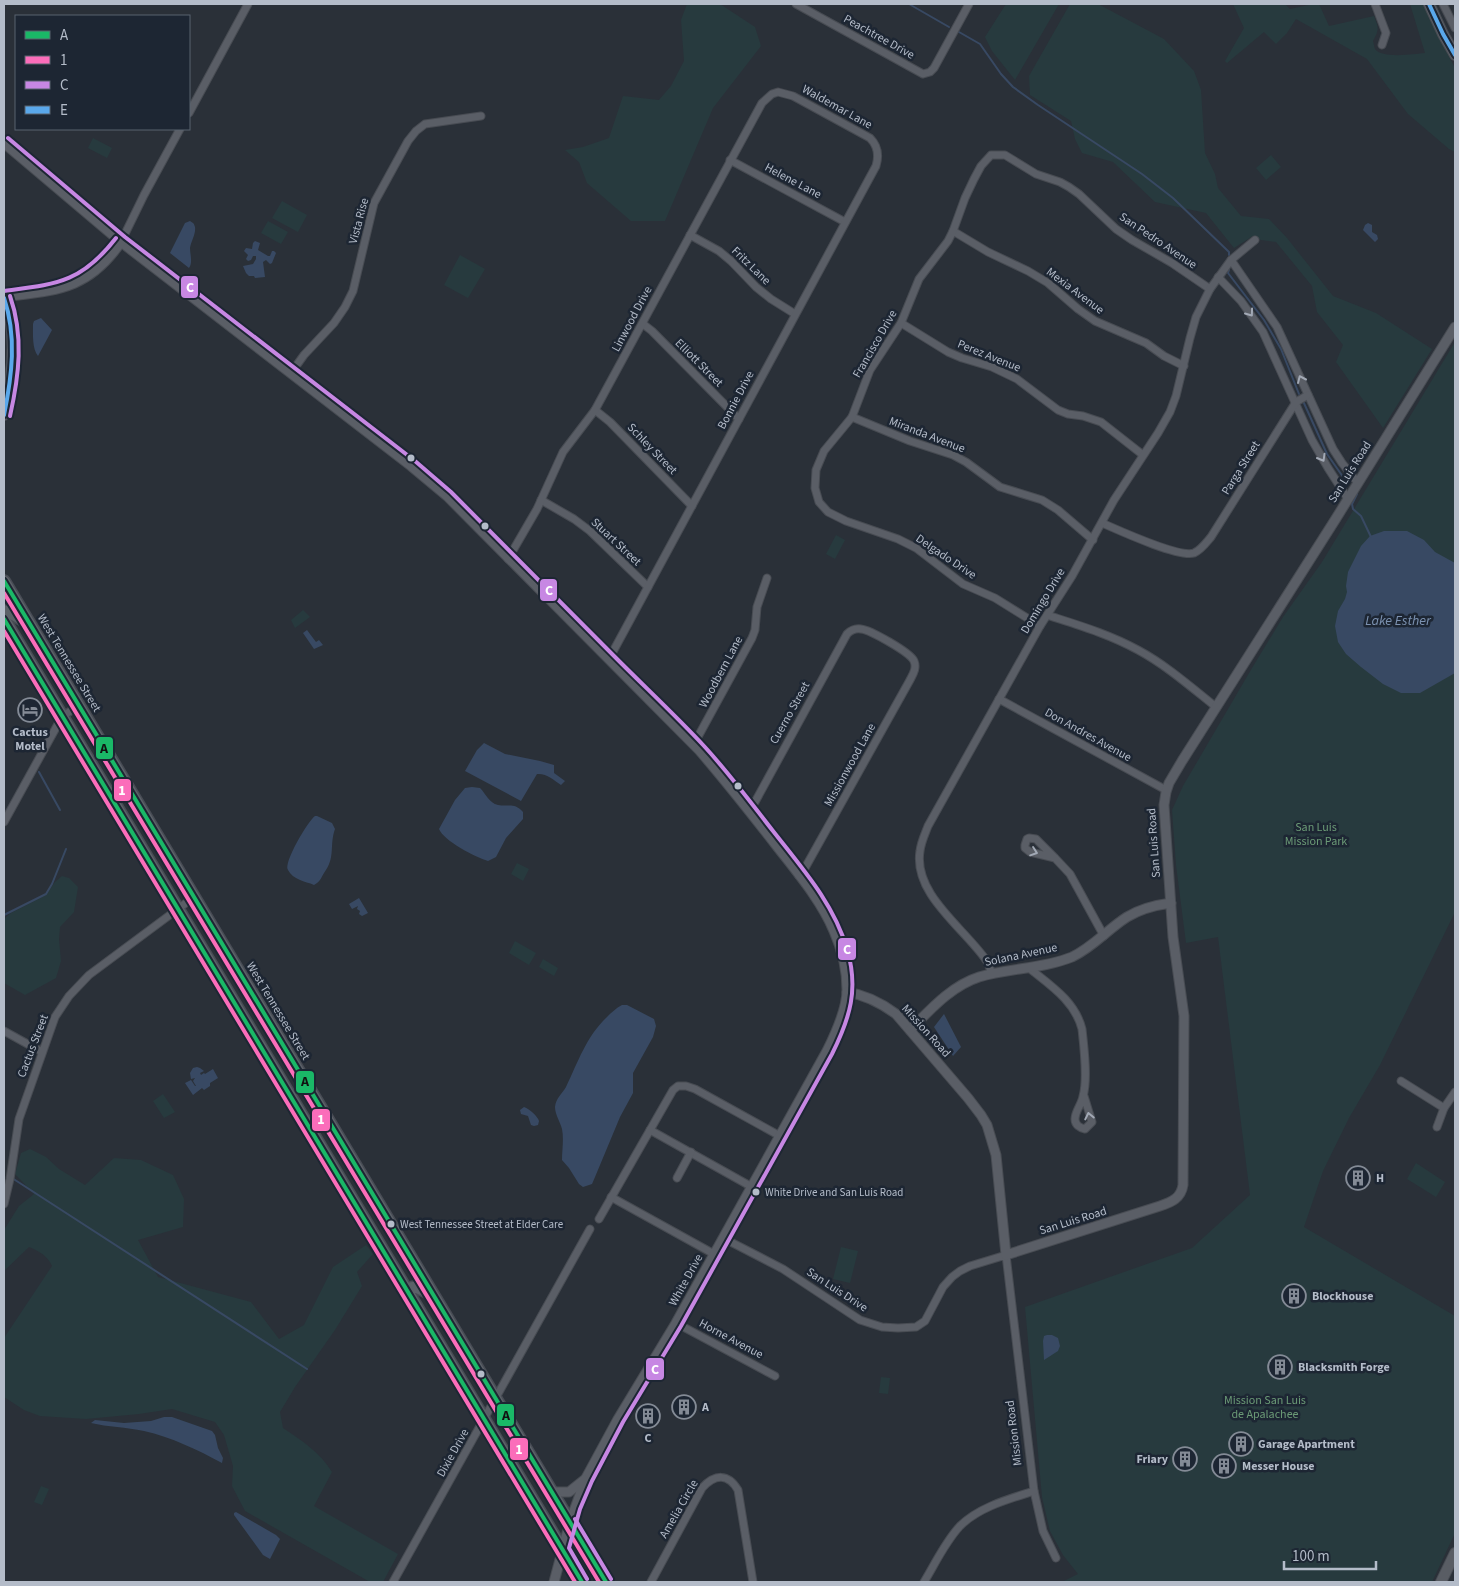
<svg xmlns="http://www.w3.org/2000/svg" width="1459" height="1586" font-family="'Source Sans 3',sans-serif">
  <rect width="100%" height="100%" fill="#2a3038"/>
  <!-- green -->
  <g fill="#273a3e">
    <polygon points="687,4 720,4 755,27 761,46 713,108 665,221 631,221 587,183 579,162 565,150 583,147 609,138 623,96 659,100 671,86 684,61 681,20"/>
    <polygon points="1006,4 1059,4 1015,80 992,51 985,37"/>
    <polygon points="1070,4 1098,4 1164,39 1194,71 1201,90 1205,153 1215,174 1218,188 1241,216 1269,219 1287,238 1333,296 1376,313 1432,349 1383,428 1336,362 1343,345 1317,312 1312,286 1276,242 1261,240 1253,236 1234,248 1206,213 1155,202 1113,162 1082,153 1075,139 1071,121 1030,95 1029,76"/>
    <path d="M1233,4h52l5,5 23,-5h6l10,22 45,-10c5,12 5,14 -1,25 1,3 1,6 2,8 7,10 39,5 50,4l-15,-49h14l13,29 18,35v84l-6,-3 -41,-35 -41,-55 -71,-40 -9,14 -11,11 -12,-12 -37,31 -2,-2 19,-33z"/>
    <polygon points="93,138 112,148 107,158 88,148"/>
    <polygon points="1271,155 1281,167 1266,180 1256,168"/>
    <polygon points="282,201 307,215 298,232 272,218"/>
    <polygon points="268,221 288,232 281,244 261,233"/>
    <polygon points="460,255 485,269 468,298 444,285"/>
    <polygon points="1455,342 1455,912 1380,1065 1349,1118 1323,1171 1304,1227 1455,1316 1455,1533 1432,1582 1062,1582 1078,1574 1063,1555 1050,1531 1042,1497 1025,1307 1192,1248 1250,1195 1218,937 1186,943 1176,865 1172,810 1183,786 1252,668 1283,617 1322,562"/>
    <polygon points="836,535 845,540 835,559 826,554"/>
    <polygon points="303,610 310,617 295,628 291,620"/>
    <polygon points="517,863 529,869 523,881 511,874"/>
    <polygon points="62,876 69,878 78,887 74,912 60,927 59,939 61,961 56,978 25,995 4,983 4,919 11,913 46,895 55,882"/>
    <polygon points="515,941 536,953 529,965 509,953"/>
    <polygon points="543,959 558,968 554,976 539,967"/>
    <polygon points="163,1094 175,1112 164,1118 153,1101"/>
    <path d="M30,1149l16,8 13,12 26,16 29,-27 27,2 32,15 11,24 -1,28 -45,13 20,37 93,25 28,37 25,-14 29,-58 33,-22 7,9 -16,18 5,14 -27,44 -40,57 -15,25 3,16c19,13 37,24 49,44l-18,34 84,48 -15,28h-13l-125,-71 -13,-25 1,-20 -9,-31 -9,-13 -43,-13 -33,5 -53,5 -46,-3 -16,-6 -20,-13v-59l48,-72c-4,-10 -13,-15 -23,-19l-25,24v-41l15,-24 15,-12 -19,-20 6,-21z"/>
    <polygon points="1416,1163 1445,1182 1436,1197 1407,1179"/>
    <polygon points="841,1247 858,1251 850,1283 833,1279"/>
    <polygon points="881,1377 890,1378 888,1394 879,1393"/>
    <polygon points="41,1486 49,1489 42,1505 34,1502"/>
  </g>
  <!-- water -->
  <g fill="#384963">
    <path d="M190,221c3,2 4,2 5,6 1,7 -4,14 -5,21 0,7 3,14 -1,20l-19,-15 15,-30z"/>
    <polygon points="1368,223 1372,225 1372,232 1377,235 1378,239 1375,242 1363,230 1365,225"/>
    <polygon points="255,241 260,243 258,250 268,256 270,256 272,251 274,251 276,253 272,263 270,264 266,260 263,262 265,277 255,278 254,276 249,276 246,273 243,266 253,264 256,259 256,256 253,256 251,260 248,261 246,259 248,255 244,251 246,248 252,249 253,243"/>
    <path d="M41,318l11,12 -14,26c-6,-7 -5,-22 -5,-32l1,-3z"/>
    <polygon points="1384,531 1407,531 1424,540 1435,552 1455,563 1455,673 1420,693 1401,693 1383,684 1361,667 1346,654 1338,642 1335,626 1338,611 1345,599 1347,592 1346,586 1348,572 1361,546 1370,536"/>
    <polygon points="307,630 316,642 319,640 323,645 314,649 303,633"/>
    <path d="M484,743l21,11 35,7 14,4v8l11,8 -4,4c-7,-5 -15,-12 -24,-11l-16,27 -56,-30 12,-21z"/>
    <path d="M472,787l8,1c6,6 9,15 18,17 11,2 16,-3 25,7v7l-17,19 -10,19 -8,4c-13,-4 -44,-20 -49,-32l16,-29 10,-12z"/>
    <path d="M315,816h2l15,7 3,6c-6,17 1,28 -11,44 -3,5 -4,9 -10,12 -9,-4 -21,-5 -26,-15 -5,-7 20,-49 27,-54z"/>
    <polygon points="359,898 368,913 362,916 359,914 360,911 357,909 358,906 352,909 349,904"/>
    <path d="M622,1005h5l27,14 2,7 -3,11 -20,36v20l-13,24 -25,60 -3,7 -9,3 -4,-3 -10,-16 -7,-8c0,-10 2,-21 0,-31 -2,-7 -7,-15 -7,-22 1,-9 7,-13 11,-20 12,-25 20,-50 41,-70 4,-4 9,-9 15,-12z"/>
    <polygon points="944,1014 961,1047 953,1056 934,1027"/>
    <polygon points="197,1067 200,1068 204,1071 200,1073 201,1075 204,1073 205,1074 213,1069 218,1078 210,1083 210,1086 204,1090 202,1088 193,1095 185,1083 191,1080 195,1086 196,1086 193,1081 195,1078 191,1079 190,1073 193,1068"/>
    <path d="M524,1107c6,2 14,10 15,14l-1,4 -4,1 -3,-1 -3,-9 -7,-2 -1,-4z"/>
    <polygon points="1047,1335 1052,1335 1058,1338 1060,1346 1058,1351 1044,1360 1043,1341 1044,1336"/>
    <path d="M164,1417h8l40,14 3,4 3,13 5,10 -1,5c-24,-13 -51,-26 -78,-32 -18,-4 -36,-4 -53,-8l4,-3 29,3 27,-2z"/>
    <polygon points="236,1512 276,1535 280,1539 270,1559 263,1555 234,1515 234,1513"/>
  </g>
  <g fill="none" stroke-linecap="round" stroke-linejoin="round">
    <!-- stream -->
    <g stroke="#384963" stroke-width="2">
      <polyline points="909,4 949,27"/>
      <polyline points="959,32 980,44 1001,74 1013,87 1038,105 1142,174 1173,198 1229,252 1229,255"/>
      <polyline points="1229,270 1228,273 1264,320 1281,349 1299,394"/>
      <polyline points="1303,401 1327,454 1348,484"/>
      <polyline points="1357,494 1352,504 1353,509 1361,516 1371,537"/>
      <polyline points="39,772 60,810"/>
      <polyline points="4,915 46,894 52,884 66,849"/>
      <polyline points="12,1178 307,1369"/>
    </g>
    <!-- minor casing -->
    <g stroke="#484c53" stroke-width="9">
      <g id="minor">
        <polyline points="796,4 923,74 930,72 934,68 969,4"/>
        <polyline points="1375,4 1386,33 1382,45"/>
        <polyline points="1443,4 1455,28"/>
        <polyline points="189,113 248,4"/>
        <polyline points="730,160 845,222"/>
        <polyline points="953,231 988,252 1028,271 1048,283 1078,309 1095,321 1146,343 1164,356 1184,366"/>
        <polyline points="690,235 719,251 731,261 756,287 771,299 795,314"/>
        <polyline points="121,242 144,195 180,129"/>
        <polyline points="1231,260 1277,327 1333,449 1342,463 1358,483"/>
        <polyline points="1218,277 1241,301 1263,332 1312,440 1328,468 1348,499"/>
        <polyline points="901,323 948,352 962,358 992,367 1017,379 1058,410 1068,414 1083,416 1101,422 1143,455"/>
        <polyline points="643,324 652,331 739,419"/>
        <polyline points="291,373 304,355 334,323 345,307 353,291 374,203 408,141 416,131 425,124 481,116"/>
        <polyline points="595,410 610,422 692,506"/>
        <polyline points="852,417 910,441 953,455 966,462 1000,487 1042,500 1058,510 1093,540"/>
        <polyline points="541,500 574,519 590,531 648,587"/>
        <path d="M1102,523c16,7 77,35 92,30 7,-3 12,-10 17,-16l85,-135 12,-7"/>
        <path d="M508,559l29,-50 26,-57 32,-42 167,-307 10,-9 6,-2 15,4 77,42c8,8 9,18 6,28l-267,493"/>
        <path d="M1047,615c31,10 62,19 91,35 28,15 53,37 78,57"/>
        <polyline points="1040,626 995,598 963,584 916,548 898,539 846,521 828,512 819,502 815,488 816,470 824,451 852,417 870,370 901,323 919,279 948,241 953,231 965,198 974,179 981,166 991,155 1005,155 1036,174 1060,182 1069,187 1079,194 1116,229 1132,240 1172,263 1210,289"/>
        <polyline points="999,699 1166,790"/>
        <polyline points="694,744 752,638 755,630 757,607 767,578"/>
        <path d="M748,809l7,-7 92,-168c4,-4 8,-6 14,-5 9,1 49,23 53,32 3,7 -1,13 -4,19l-105,188 -6,8"/>
        <polyline points="4,822 58,724 62,717 79,705"/>
        <polyline points="1055,858 1030,852 1025,848 1025,845 1027,839 1029,838 1036,839 1055,858 1070,874 1104,936"/>
        <path d="M1029,968c21,17 46,33 53,61 2,18 6,51 1,67 -1,8 -8,15 -8,23 0,6 5,9 10,10l7,-7 -8,-26"/>
        <path d="M992,974c-2,-5 -3,-10 -6,-14 -22,-32 -73,-66 -66,-109 1,-9 5,-17 8,-25l112,-200 32,-50 42,-76 44,-67 12,-21 6,-16 14,-58 6,-21 14,-28 21,-29 24,-20"/>
        <polyline points="4,1031 42,1052"/>
        <polyline points="1401,1081 1444,1108"/>
        <polyline points="1437,1127 1444,1108 1455,1092"/>
        <polyline points="650,1130 752,1187"/>
        <polyline points="677,1178 691,1152"/>
        <polyline points="611,1197 714,1254"/>
        <polyline points="4,1204 10,1179 19,1119 55,1017 69,996 89,975 194,897"/>
        <polyline points="599,1219 673,1090 678,1086 686,1086 695,1089 780,1136"/>
        <polyline points="723,1238 783,1269 860,1320 882,1327 898,1328 916,1327 925,1321 943,1287 952,1277 960,1271 970,1266 1006,1255 1034,1491 1043,1531 1056,1558"/>
        <polyline points="676,1323 775,1376"/>
        <polyline points="393,1582 590,1229"/>
        <path d="M651,1582l51,-94c13,-14 26,-15 36,2l15,92"/>
        <path d="M924,1582c11,-18 21,-40 36,-56 19,-19 49,-27 74,-35"/>
      </g>
    </g>
    <!-- tertiary casing -->
    <g stroke="#484c53" stroke-width="11">
      <g id="tertiary">
        <path d="M4,143l117,99 290,224 36,30 252,254c27,31 52,63 77,95 21,27 45,55 58,86 8,18 13,39 13,59 0,19 -12,45 -20,61l-151,272 -58,96 -32,59 -16,44 -16,60"/>
        <path d="M4,297c53,-7 84,-7 117,-55"/>
        <path d="M847,992c19,3 33,10 49,22l72,84 13,17 6,10 9,30 10,100 154,-49c12,-4 21,-8 23,-21l1,-169 -11,-79 -9,-132 2,-13 3,-9 13,-22 153,-241 120,-193"/>
        <path d="M910,1030c20,-20 41,-44 69,-53 30,-9 63,-8 93,-20 21,-10 36,-28 55,-40 13,-8 29,-12 44,-14"/>
        <polyline points="551,1492 569,1492 584,1480"/>
      </g>
    </g>
    <!-- secondary casing -->
    <g stroke="#484c53" stroke-width="12">
      <g id="secondary">
        <polyline points="1429,4 1443,34 1455,55"/>
        <path d="M4,298c2,6 5,13 6,19 6,32 1,67 -6,98"/>
        <polyline points="1441,1582 1455,1553"/>
      </g>
    </g>
    <!-- primary casing -->
    <g stroke="#484c55" stroke-width="14">
      <g id="primary">
        <polyline points="4,581 606,1582"/>
        <polyline points="4,611 9,612 26,622"/>
        <polyline points="4,619 582,1582"/>
        <polyline points="405,1289 416,1287 433,1295"/>
      </g>
    </g>
    <!-- minor -->
    <use href="#minor" stroke="#5a5e66" stroke-width="7"/>
    <!-- tertiary -->
    <use href="#tertiary" stroke="#5a5e66" stroke-width="9"/>
    <!-- secondary -->
    <use href="#secondary" stroke="#595d64" stroke-width="10"/>
    <!-- primary -->
    <use href="#primary" stroke="#5c6168" stroke-width="11"/>
    <!-- bus-1 casing -->
    <g stroke="#1d2633" stroke-width="8">
      <g id="bus-1">
        <polyline points="4,581 606,1582"/>
        <polyline points="4,619 582,1582"/>
      </g>
    </g>
    <!-- bus-2 casing -->
    <g stroke="#1d2633" stroke-width="8">
      <g id="bus-2">
        <polyline points="4,593 599,1582"/>
        <polyline points="4,631 575,1582"/>
      </g>
    </g>
    <!-- bus-3 casing -->
    <g stroke="#1d2633" stroke-width="8">
      <g id="bus-3">
        <path d="M8,138l117,99 290,224 36,31c56,56 112,112 168,169 28,28 58,56 85,85 25,27 47,57 69,85 29,37 61,73 74,118 12,40 3,69 -15,105l-151,272 -58,96 -31,59 -12,28 -11,39 18,31"/>
        <path d="M4,291c53,-7 77,-8 112,-53"/>
        <path d="M10,296c14,40 9,80 0,120"/>
        <polyline points="575,1519 611,1579"/>
      </g>
    </g>
    <!-- bus-4 casing -->
    <g stroke="#1d2633" stroke-width="8">
      <g id="bus-4">
        <polyline points="1429,4 1443,34 1455,55"/>
        <path d="M4,298c13,38 8,78 0,117"/>
      </g>
    </g>
    <!-- bus-1 -->
    <use href="#bus-1" stroke="#1ab867" stroke-width="4"/>
    <!-- bus-2 -->
    <use href="#bus-2" stroke="#fb6dba" stroke-width="4"/>
    <!-- bus-3 -->
    <use href="#bus-3" stroke="#c787e3" stroke-width="4"/>
    <!-- bus-4 -->
    <use href="#bus-4" stroke="#5aa8eb" stroke-width="4"/>
  </g>
  <!-- one-way arrows -->
  <defs><path id="oneway-chevron" d="M-2-3.5L2.5 0L-2 3.5" fill="none" stroke-width="1.6" stroke-linecap="round" stroke-linejoin="round" transform="scale(1.25)"/></defs>
  <g stroke="#a2a9b5">
    <use href="#oneway-chevron" transform="translate(1250 313) rotate(54)"/>
    <use href="#oneway-chevron" transform="translate(1301 379) rotate(-114)"/>
    <use href="#oneway-chevron" transform="translate(1322 458) rotate(60)"/>
    <use href="#oneway-chevron" transform="translate(1034 852) rotate(19)"/>
    <use href="#oneway-chevron" transform="translate(1089 1116) rotate(-102)"/>
  </g>
  <!-- icons -->
  <defs>
    <g id="hotel-ring" transform="scale(1.25)"><circle r="9.5" fill="#1d2633" stroke="#848b96" stroke-width="1.5"/><path d="M-6-4.5h1.5V1H6V5H4.5V3h-9V5H-6ZM-4 0a1.8 1.8 0 1 1 3.6 0ZM.5 0V-2.5h3Q6-2.5 6 0Z" fill="#848b96"/></g>
    <g id="building-ring" transform="scale(1.25)"><circle r="9.5" fill="#1d2633" stroke="#848b96" stroke-width="1.5"/><path d="M-4-6H4V6H1V3H-1V6H-4ZM-2.5-4.3h1.7v1.8h-1.7ZM.8-4.3h1.7v1.8H.8ZM-2.5-1h1.7V.8h-1.7ZM.8-1h1.7V.8H.8Z" fill="#848b96"/></g>
  </defs>
  <g fill-rule="evenodd">
    <use href="#hotel-ring" x="30" y="710"/>
    <use href="#building-ring" x="1358" y="1178"/>
    <use href="#building-ring" x="1294" y="1296"/>
    <use href="#building-ring" x="1280" y="1367"/>
    <use href="#building-ring" x="684" y="1407"/>
    <use href="#building-ring" x="648" y="1416"/>
    <use href="#building-ring" x="1241" y="1444"/>
    <use href="#building-ring" x="1185" y="1459"/>
    <use href="#building-ring" x="1224" y="1466"/>
  </g>
  <!-- markers -->
  <g fill="#b4bcc9" stroke="#1d2633" stroke-width="2">
    <circle cx="411" cy="458" r="4.5"/>
    <circle cx="485" cy="526" r="4.5"/>
    <circle cx="738" cy="786" r="4.5"/>
    <circle cx="756" cy="1192" r="4.5"/>
    <circle cx="391" cy="1224" r="4.5"/>
    <circle cx="481" cy="1374" r="4.5"/>
  </g>
  <g text-anchor="middle" dominant-baseline="central" stroke-width="5" stroke-linejoin="round" paint-order="stroke">
    <!-- bus labels -->
    <g font-size="11" fill="#b4bcc9" stroke="#1d2633" text-anchor="start">
      <text x="765" y="1192">White Drive and San Luis Road</text>
      <text x="400" y="1224">West Tennessee Street at Elder Care</text>
    </g>
    <!-- street labels -->
    <g font-size="12" fill="#b4bcc9" stroke="#1d2633">
      <text transform="translate(879 37) rotate(29)">Peachtree Drive</text>
      <text transform="translate(837 107) rotate(29)">Waldemar Lane</text>
      <text transform="translate(793 181) rotate(28)">Helene Lane</text>
      <text transform="translate(359 221) rotate(-75)">Vista Rise</text>
      <text transform="translate(1158 241) rotate(34)">San Pedro Avenue</text>
      <text transform="translate(751 266) rotate(44)">Fritz Lane</text>
      <text transform="translate(1075 291) rotate(37)">Mexia Avenue</text>
      <text transform="translate(632 319) rotate(-62)">Linwood Drive</text>
      <text transform="translate(875 344) rotate(-60)">Francisco Drive</text>
      <text transform="translate(989 356) rotate(22)">Perez Avenue</text>
      <text transform="translate(699 363) rotate(45)">Elliott Street</text>
      <text transform="translate(736 400) rotate(-62)">Bonnie Drive</text>
      <text transform="translate(927 435) rotate(21)">Miranda Avenue</text>
      <text transform="translate(652 449) rotate(46)">Schley Street</text>
      <text transform="translate(1241 468) rotate(-58)">Parga Street</text>
      <text transform="translate(1350 472) rotate(-58)">San Luis Road</text>
      <text transform="translate(616 542) rotate(43)">Stuart Street</text>
      <text transform="translate(946 557) rotate(34)">Delgado Drive</text>
      <text transform="translate(1043 601) rotate(-59)">Domingo Drive</text>
      <text transform="translate(69 663) rotate(59)">West Tennessee Street</text>
      <text transform="translate(721 672) rotate(-62)">Woodbern Lane</text>
      <text transform="translate(790 713) rotate(-61)">Cuerno Street</text>
      <text transform="translate(1088 735) rotate(29)">Don Andres Avenue</text>
      <text transform="translate(850 765) rotate(-61)">Missionwood Lane</text>
      <text transform="translate(1154 843) rotate(-94)">San Luis Road</text>
      <text transform="translate(1021 955) rotate(-12)">Solana Avenue</text>
      <text transform="translate(278 1011) rotate(59)">West Tennessee Street</text>
      <text transform="translate(926 1031) rotate(48)">Mission Road</text>
      <text transform="translate(33 1046) rotate(-69)">Cactus Street</text>
      <text transform="translate(1073 1221) rotate(-17)">San Luis Road</text>
      <text transform="translate(686 1280) rotate(-61)">White Drive</text>
      <text transform="translate(837 1290) rotate(33)">San Luis Drive</text>
      <text transform="translate(731 1339) rotate(28)">Horne Avenue</text>
      <text transform="translate(1014 1433) rotate(-97)">Mission Road</text>
      <text transform="translate(453 1453) rotate(-61)">Dixie Drive</text>
      <text transform="translate(679 1509) rotate(-60)">Amelia Circle</text>
    </g>
    <!-- poi labels -->
    <g font-size="12" font-weight="bold" fill="#b4bcc9" stroke="#1d2633" text-anchor="start">
      <text x="30" y="732" text-anchor="middle">Cactus<tspan x="30" dy="14">Motel</tspan></text>
      <text x="1376" y="1178">H</text>
      <text x="1312" y="1296">Blockhouse</text>
      <text x="1298" y="1367">Blacksmith Forge</text>
      <text x="702" y="1407">A</text>
      <text x="648" y="1438" text-anchor="middle">C</text>
      <text x="1258" y="1444">Garage Apartment</text>
      <text x="1168" y="1459" text-anchor="end">Friary</text>
      <text x="1242" y="1466">Messer House</text>
    </g>
    <!-- park labels -->
    <g font-size="12" fill="#6b9a76" stroke="#1d2633">
      <text x="1316" y="827">San Luis<tspan x="1316" dy="14">Mission Park</tspan></text>
      <text x="1265" y="1400">Mission San Luis<tspan x="1265" dy="14">de Apalachee</tspan></text>
    </g>
    <!-- water labels -->
    <g font-size="14" font-style="italic" fill="#7c92b1" stroke="#1d2633">
      <text x="1398" y="621">Lake Esther</text>
    </g>
  </g>
  <g stroke="#1d2633" stroke-width="2">
    <rect x="180" y="275" width="19" height="24" rx="5" fill="#c787e3"/>
    <rect x="539" y="578" width="19" height="24" rx="5" fill="#c787e3"/>
    <rect x="95" y="736" width="19" height="24" rx="5" fill="#1ab867"/>
    <rect x="113" y="778" width="19" height="24" rx="5" fill="#fb6dba"/>
    <rect x="837" y="937" width="20" height="24" rx="5" fill="#c787e3"/>
    <rect x="295" y="1070" width="20" height="24" rx="5" fill="#1ab867"/>
    <rect x="311" y="1108" width="20" height="24" rx="5" fill="#fb6dba"/>
    <rect x="645" y="1357" width="20" height="24" rx="5" fill="#c787e3"/>
    <rect x="496" y="1403" width="19" height="24" rx="5" fill="#1ab867"/>
    <rect x="509" y="1437" width="20" height="24" rx="5" fill="#fb6dba"/>
  </g>
  <g font-size="14" text-anchor="middle" font-weight="bold" fill="#fff">
    <text x="190" y="292">C</text>
    <text x="549" y="595">C</text>
    <text x="122" y="795">1</text>
    <text x="847" y="954">C</text>
    <text x="321" y="1124">1</text>
    <text x="655" y="1374">C</text>
    <text x="519" y="1454">1</text>
  </g>
  <g font-size="14" text-anchor="middle" font-weight="bold" fill="#111">
    <text x="104" y="753">A</text>
    <text x="305" y="1086">A</text>
    <text x="506" y="1420">A</text>
  </g>
  <!-- border -->
  <rect width="1459" height="1586" fill="none" stroke="#b4bcc9" stroke-width="10"/>
  <!-- legend -->
  <rect x="15" y="15" width="175" height="115" fill="#1d2633" stroke="#59626f"/>
  <rect x="25" y="31" width="25" height="8" fill="#1ab867" stroke="#59626f"/>
  <text x="60" y="40" font-size="15" fill="#b4bcc9">A</text>
  <rect x="25" y="56" width="25" height="8" fill="#fb6dba" stroke="#59626f"/>
  <text x="60" y="65" font-size="15" fill="#b4bcc9">1</text>
  <rect x="25" y="81" width="25" height="8" fill="#c787e3" stroke="#59626f"/>
  <text x="60" y="90" font-size="15" fill="#b4bcc9">C</text>
  <rect x="25" y="106" width="25" height="8" fill="#5aa8eb" stroke="#59626f"/>
  <text x="60" y="115" font-size="15" fill="#b4bcc9">E</text>
  <!-- scale -->
  <path d="M1284 1561v8h92v-8" fill="none" stroke="#b4bcc9" stroke-width="2.5"/>
  <text x="1292" y="1561" font-size="15" fill="#b4bcc9" stroke="#1d2633" stroke-width="4" paint-order="stroke">100 m</text>
</svg>
